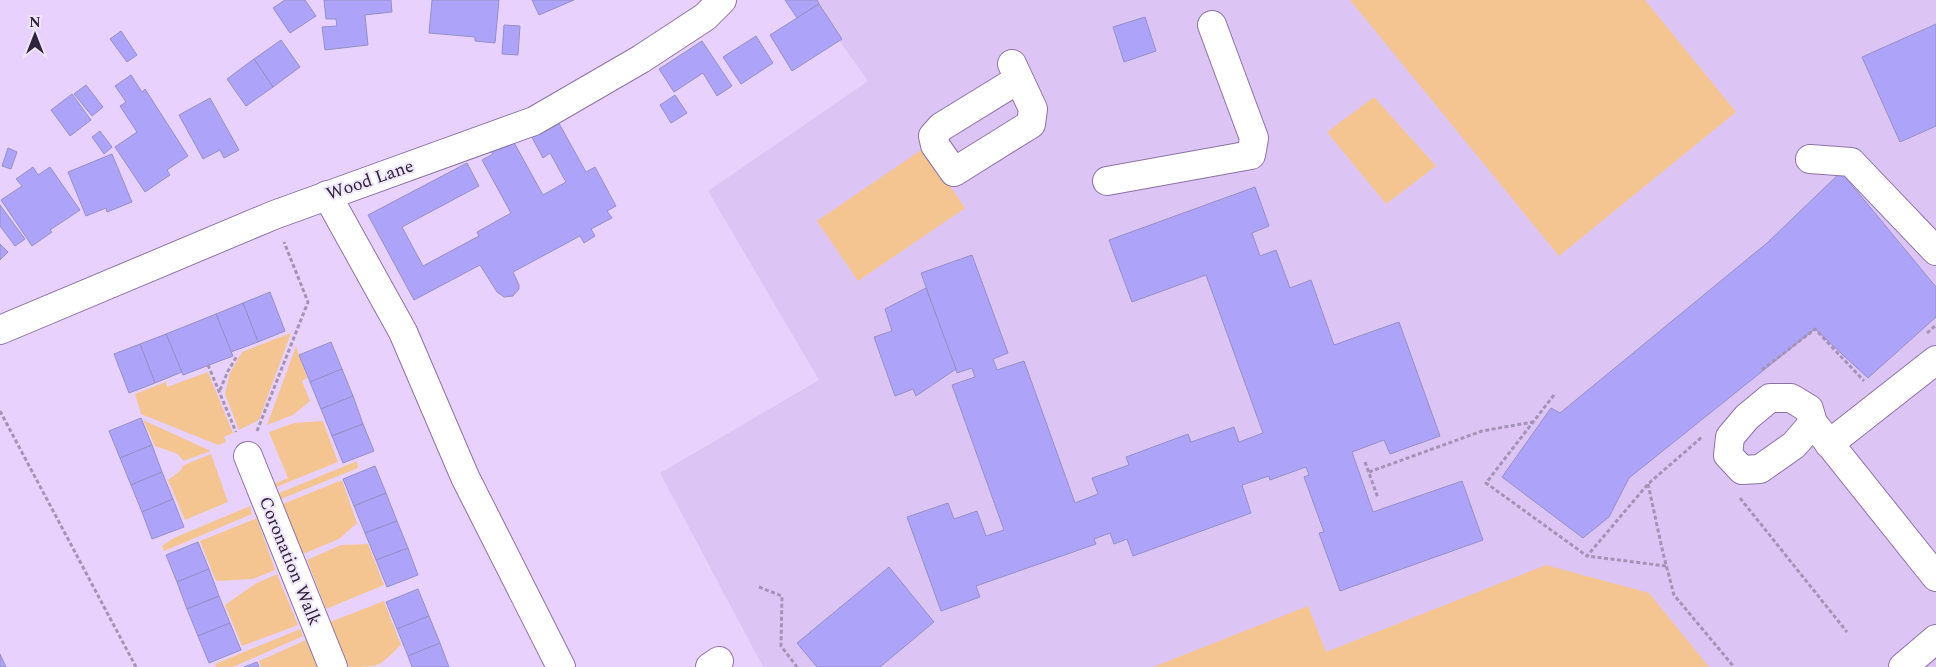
<svg xmlns="http://www.w3.org/2000/svg" width="1936" height="667" font-family="Spectral,serif">
  <rect width="100%" height="100%" fill="#e8d2fd"/>
  <!-- built -->
  <polygon fill="#dcc5f4" points="810,0 1936,0 1936,667 763,667 660,473 819,380 708,191 868,81"/>
  <!-- green -->
  <g fill="#f5c591">
    <polygon points="1350,0 1645,0 1736,112 1559,256"/>
    <polygon points="1374,97 1436,166 1386,204 1327,132"/>
    <polygon points="924,148 965,208 858,281 817,221"/>
    <polygon points="291,333 259,420 239,430 225,394 230,373 242,352"/>
    <polygon points="296,346 307,378 302,381 310,401 293,415 267,425"/>
    <polygon points="208,372 233,433 224,437 226,442 218,445 141,414 135,394 166,382 167,387"/>
    <polygon points="143,420 211,451 183,461 178,454 155,446"/>
    <polygon points="323,421 338,462 276,487 276,483 288,478 269,432 294,423"/>
    <polygon points="211,454 228,502 185,520 168,480 180,471 184,465"/>
    <polygon points="357,461 358,468 281,499 279,493"/>
    <polygon points="342,480 357,523 339,539 303,554 283,504"/>
    <polygon points="250,506 252,514 164,551 162,546 174,538"/>
    <polygon points="257,518 275,570 253,579 216,581 200,541"/>
    <polygon points="368,544 384,585 326,609 307,560 341,545"/>
    <polygon points="1546,565 1649,593 1709,667 1153,667 1308,606 1326,652"/>
    <polygon points="277,574 298,625 242,646 225,605 255,584"/>
    <path d="M384,601l17,44c-23,22 -20,22 -52,22l-19,-45z"/>
    <polygon points="300,629 303,636 233,667 216,667 215,664"/>
    <polygon points="306,640 317,667 261,667 259,661"/>
  </g>
  <!-- building -->
  <g fill="#ada4f9" stroke="#9590c6">
    <polygon points="285,0 305,0 316,16 290,33 273,8"/>
    <polygon points="324,0 391,0 392,12 365,15 368,45 325,50 322,27 337,26 336,19 326,19"/>
    <polygon points="432,0 499,0 495,43 475,41 475,37 429,33"/>
    <polygon points="532,0 574,0 539,15"/>
    <polygon points="785,0 817,0 819,4 797,18"/>
    <polygon points="819,4 842,39 792,71 770,35"/>
    <polygon points="1145,17 1156,51 1124,62 1113,27"/>
    <polygon points="1936,24 1936,126 1900,142 1862,57"/>
    <polygon points="504,25 520,26 518,55 502,54"/>
    <polygon points="121,31 137,55 127,62 110,39"/>
    <polygon points="756,36 773,63 741,84 723,57"/>
    <polygon points="281,40 300,67 273,87 254,59"/>
    <polygon points="702,41 732,86 717,96 703,73 674,92 659,69"/>
    <polygon points="254,59 273,87 246,106 227,79"/>
    <polygon points="131,75 142,92 145,89 188,156 167,170 170,175 145,192 115,147 137,132 120,106 126,102 115,86"/>
    <polygon points="86,85 103,107 92,116 74,94"/>
    <polygon points="72,94 91,120 70,136 51,110"/>
    <polygon points="675,95 687,113 671,123 660,105"/>
    <polygon points="210,98 239,150 224,158 220,150 203,159 179,115"/>
    <polygon points="556,118 586,172 595,167 616,206 607,211 612,218 591,229 595,236 584,243 580,236 513,272 519,285 519,289 513,296 504,297 497,292 480,265 414,300 368,215 467,163 479,186 402,227 423,266 479,236 477,232 511,213 482,160 493,154 491,151 512,139 543,195 566,182 550,153 543,158 529,132"/>
    <polygon points="100,131 112,147 104,154 92,137"/>
    <polygon points="8,148 17,152 11,169 2,166"/>
    <polygon points="112,154 132,202 107,212 106,208 86,216 68,172"/>
    <polygon points="33,167 38,175 50,167 80,210 50,230 52,232 32,246 1,200 22,186 16,179"/>
    <polygon points="1841,172 1936,287 1936,317 1868,378 1815,329 1629,478 1609,517 1583,538 1502,477 1551,408 1560,413 1767,243"/>
    <polygon points="1255,187 1269,226 1252,233 1260,256 1276,250 1290,288 1311,280 1334,345 1399,322 1440,436 1390,454 1384,440 1352,452 1373,512 1462,481 1483,540 1340,591 1319,533 1324,532 1304,477 1309,475 1306,467 1270,480 1269,476 1242,485 1251,513 1133,556 1127,539 1114,544 1110,533 1094,539 1096,544 976,586 980,597 941,611 907,517 948,503 954,519 977,511 986,536 1004,530 952,385 975,377 972,368 957,373 921,273 972,255 1008,353 993,359 997,370 1024,361 1075,503 1098,494 1092,478 1129,465 1126,457 1188,434 1191,442 1234,427 1239,442 1263,433 1206,275 1132,302 1109,240"/>
    <polygon points="0,205 25,239 15,246 0,226"/>
    <polygon points="0,244 8,252 0,260"/>
    <polygon points="926,288 956,369 916,396 913,389 895,396 874,337 892,331 885,309"/>
    <polygon points="270,292 285,331 258,342 243,303"/>
    <polygon points="243,303 258,342 231,352 216,314"/>
    <polygon points="216,314 233,356 183,375 166,334"/>
    <polygon points="166,334 182,372 155,383 140,344"/>
    <polygon points="331,342 342,369 310,382 299,355"/>
    <polygon points="140,344 155,383 129,393 114,354"/>
    <polygon points="342,369 353,396 321,409 310,382"/>
    <polygon points="353,396 363,424 332,436 321,409"/>
    <polygon points="141,418 152,445 120,458 109,431"/>
    <polygon points="363,424 374,451 343,463 332,436"/>
    <polygon points="152,445 162,472 131,485 120,458"/>
    <polygon points="375,466 386,493 354,506 343,479"/>
    <polygon points="162,472 173,499 142,512 131,485"/>
    <polygon points="386,493 397,521 365,533 354,506"/>
    <polygon points="173,499 184,527 152,539 142,512"/>
    <polygon points="397,521 408,548 376,560 365,533"/>
    <polygon points="198,542 209,569 177,582 166,555"/>
    <polygon points="408,548 418,575 387,587 376,560"/>
    <polygon points="889,567 934,622 880,667 817,667 797,643"/>
    <polygon points="209,569 219,596 187,609 177,582"/>
    <polygon points="418,589 429,616 397,629 386,602"/>
    <polygon points="219,596 230,623 198,636 187,609"/>
    <polygon points="429,616 440,643 408,656 397,629"/>
    <polygon points="230,623 241,650 209,663 198,636"/>
    <polygon points="440,643 449,667 412,667 408,656"/>
    <polygon points="0,654 6,667 0,667"/>
    <polygon points="257,662 259,667 244,667"/>
  </g>
  <g fill="none" stroke-linecap="round" stroke-linejoin="round">
    <!-- minor casing -->
    <g stroke="#8d73a5" stroke-width="30">
      <g id="minor">
        <polyline points="1012,64 1033,109 1031,124 954,172 935,145 933,136 941,127 1019,79"/>
        <polyline points="1810,159 1851,162 1936,251"/>
        <polyline points="1107,181 1251,155 1254,138 1212,25"/>
        <polyline points="327,195 403,332 465,477 561,667"/>
        <polyline points="0,330 274,215 534,121 641,59 705,17 722,0"/>
        <polygon points="1770,398 1791,398 1809,409 1813,423 1794,445 1760,469 1742,470 1728,455 1730,437 1747,417"/>
        <polyline points="1813,423 1936,577"/>
        <polyline points="1829,444 1936,360"/>
        <polyline points="248,456 333,667"/>
        <polyline points="710,667 719,661"/>
        <polyline points="1903,667 1936,639"/>
      </g>
    </g>
    <!-- path -->
    <g stroke="#a593b6" stroke-width="3" stroke-dasharray="4 2.5" stroke-linecap="butt">
      <polyline points="1927,333 1936,325"/>
      <polyline points="208,365 236,432"/>
      <polyline points="1762,370 1815,329 1864,381"/>
      <polyline points="220,390 228,371 237,356"/>
      <polyline points="1554,395 1486,483 1587,556"/>
      <polyline points="0,411 136,667"/>
      <polyline points="257,431 308,302 284,242"/>
      <polyline points="1365,462 1378,498"/>
      <polyline points="1369,472 1482,431 1533,422"/>
      <polyline points="1648,484 1663,553 1674,595 1734,667"/>
      <polyline points="1740,498 1847,632"/>
      <polyline points="1666,566 1587,556 1648,484 1702,437"/>
      <polyline points="759,587 782,596 781,646 797,667"/>
    </g>
    <!-- minor -->
    <use href="#minor" stroke="#fff" stroke-width="28"/>
  </g>
  <g text-anchor="middle" dominant-baseline="central" stroke-width="4" stroke-linejoin="round" paint-order="stroke">
    <!-- street labels -->
    <g font-size="18" fill="#2f2439" stroke="#efe5fa">
      <text transform="translate(370 180) rotate(-19)">Wood Lane</text>
      <text transform="translate(290 561) rotate(68)">Coronation Walk</text>
    </g>
  </g>
  <!-- north arrow -->
  <g transform="translate(35 35)" stroke="#efe5fa" stroke-width="4" paint-order="stroke">
  <path d="M0-4L9 19L0 12L-9 19Z" fill="#2f2439"/>
  <text y="-8" font-size="14" font-weight="bold" text-anchor="middle" fill="#2f2439">N</text>
  </g>
</svg>
